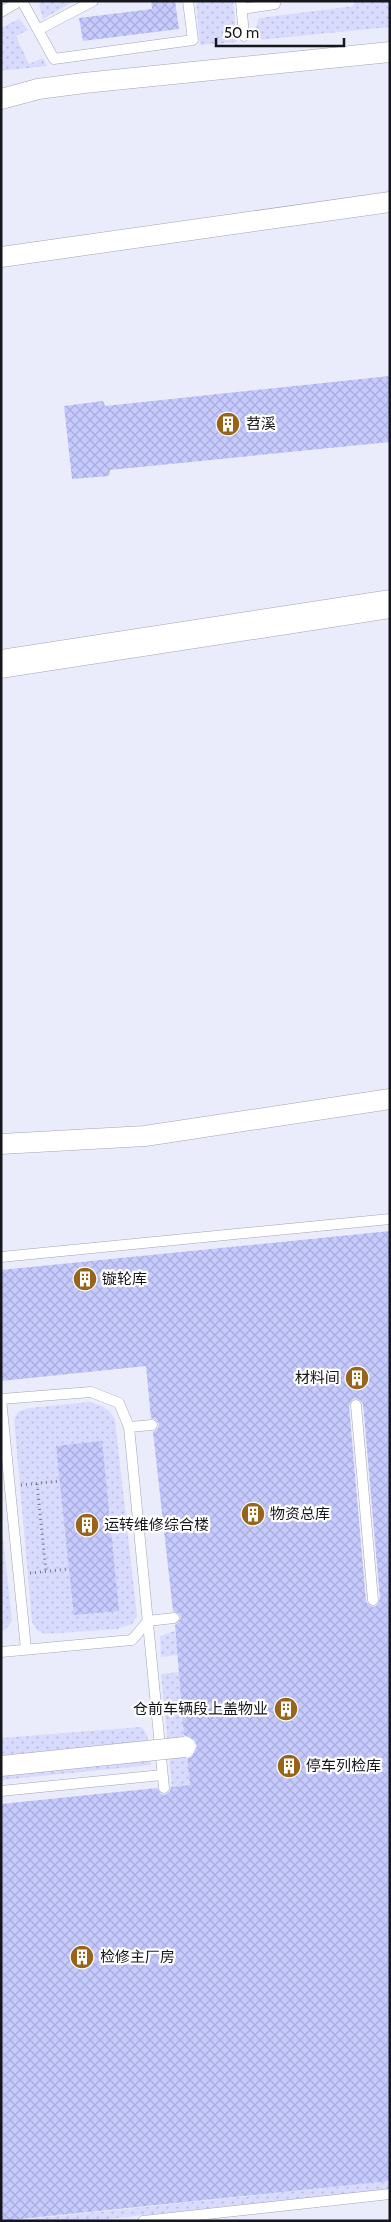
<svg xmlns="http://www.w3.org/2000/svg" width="391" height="2222" font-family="Cabin,'Noto Sans SC',sans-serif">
  <defs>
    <pattern id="grass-dots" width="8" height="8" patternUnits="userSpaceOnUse" patternTransform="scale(1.25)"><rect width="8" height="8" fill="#d8dbfe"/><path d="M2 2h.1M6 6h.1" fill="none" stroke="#b9bbd9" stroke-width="1.8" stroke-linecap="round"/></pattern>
    <pattern id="building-cross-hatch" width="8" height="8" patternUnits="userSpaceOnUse" patternTransform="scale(1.25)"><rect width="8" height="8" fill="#c6cafe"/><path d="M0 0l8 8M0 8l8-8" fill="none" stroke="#a9add9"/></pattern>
  </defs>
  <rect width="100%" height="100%" fill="#eaecfc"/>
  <!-- grass -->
  <g fill="url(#grass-dots)">
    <polygon points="42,1 74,1 43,19 39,5"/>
    <polygon points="196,1 233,1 237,42 200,45"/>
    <polygon points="354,1 390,1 390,27 258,40 256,27 259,18 354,6"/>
    <polygon points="19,19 28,30 16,36 29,64 43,58 47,66 1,71 1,28"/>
    <path d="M89,1402c12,3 20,6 26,18l22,196 -5,8 -15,5 -72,5 -8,-4 -5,-8 -18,-203 5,-8 11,-3z"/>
    <polygon points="1,1520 12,1621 7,1628 1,1632"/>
    <polygon points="175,1631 178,1655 161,1657 160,1636"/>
    <polygon points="179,1672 185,1747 190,1785 172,1787 161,1674"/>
    <path d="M141,1727c10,9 9,25 10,38l-150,15v-42z"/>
    <polygon points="390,2181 390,2189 88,2221 11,2221"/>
  </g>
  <!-- building -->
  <g fill="url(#building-cross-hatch)" fill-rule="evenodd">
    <polygon points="151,1 175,1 179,29 83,41 79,18 152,9"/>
    <polygon points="390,376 390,442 110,470 109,476 72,479 64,406 103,401 105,406"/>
    <path d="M390,1231v950l-389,40v-417l156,-16 4,6 4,1 5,-4 1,-4 19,-2 -3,-26 5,-3 5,-10 -3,-6 -10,-5 -9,-110 3,-2 3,-5 -2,-4 -6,-3 -20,-179 5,-4 1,-4 -4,-5 -4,-1 -5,-52 -145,15v-111zM356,1398l5,3 2,3 17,195 -3,6 -4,2 -5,-3 -2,-3 -17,-195 3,-6z"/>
    <polygon points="102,1441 119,1611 74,1615 56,1446"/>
  </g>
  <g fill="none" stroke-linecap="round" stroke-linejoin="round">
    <!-- lane casing -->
    <g stroke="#a2a4b7" stroke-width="11">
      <g id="lane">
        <polyline points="22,1 54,59 193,40 188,1"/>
        <polyline points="241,1 244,36"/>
        <polyline points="242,9 275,4"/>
        <polyline points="1,12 20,1"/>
        <polyline points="38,30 93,1"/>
        <polyline points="1,1257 390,1219"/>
        <polyline points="356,1405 373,1600"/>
        <polyline points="152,1425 129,1427 164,1788"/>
        <polyline points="26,1649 1,1399 91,1392 119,1403 129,1427"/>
        <polyline points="1,1652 132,1640 148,1621 174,1618"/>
        <polyline points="1,1791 162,1775"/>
        <polyline points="143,2221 390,2194"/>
      </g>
    </g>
    <!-- street casing -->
    <g stroke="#a2a4b7" stroke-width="21">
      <g id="street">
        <polyline points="1,99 38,89 84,83 390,52"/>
        <polyline points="1,257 390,202"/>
        <polyline points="1,1144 145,1136 390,1099"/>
      </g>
    </g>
    <!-- secondary casing -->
    <g stroke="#a2a4b7" stroke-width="29">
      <polyline id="secondary" points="1,664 390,604"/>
    </g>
    <!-- path -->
    <g stroke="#777883" stroke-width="3" stroke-dasharray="1 4" stroke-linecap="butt">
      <polyline points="37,1484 46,1571"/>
      <polyline points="21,1485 60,1481"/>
      <polyline points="30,1573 69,1569"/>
    </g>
    <!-- lane -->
    <use href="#lane" stroke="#fff" stroke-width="10"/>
    <!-- street -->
    <use href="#street" stroke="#fff" stroke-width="20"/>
    <!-- secondary -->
    <use href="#secondary" stroke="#fff" stroke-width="28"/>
    <!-- street-bridge casing -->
    <g stroke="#a2a4b7" stroke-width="21" stroke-linecap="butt">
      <polyline id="street-bridge" points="1,1766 185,1747"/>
    </g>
    <!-- street-bridge -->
    <use href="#street-bridge" stroke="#fff" stroke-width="20"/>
  </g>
  <!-- icons -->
  <defs>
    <g id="building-disc" transform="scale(1.25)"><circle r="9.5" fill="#98641a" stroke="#fff"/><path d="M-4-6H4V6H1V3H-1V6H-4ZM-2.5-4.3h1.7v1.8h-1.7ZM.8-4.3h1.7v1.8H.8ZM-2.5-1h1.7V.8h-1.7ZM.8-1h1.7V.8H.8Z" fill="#fff"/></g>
  </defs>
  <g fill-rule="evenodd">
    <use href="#building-disc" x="228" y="424"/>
    <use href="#building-disc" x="85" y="1279"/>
    <use href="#building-disc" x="357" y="1378"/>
    <use href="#building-disc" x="253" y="1514"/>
    <use href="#building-disc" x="87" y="1525"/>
    <use href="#building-disc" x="286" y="1709"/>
    <use href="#building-disc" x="289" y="1766"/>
    <use href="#building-disc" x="82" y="1957"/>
  </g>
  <g text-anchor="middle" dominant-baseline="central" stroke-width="4.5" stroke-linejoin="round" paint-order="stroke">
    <!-- poi labels -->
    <g font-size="15" fill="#16161d" stroke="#fff" text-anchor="start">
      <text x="246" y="424">苕溪</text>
      <text x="102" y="1279">镟轮库</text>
      <text x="340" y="1378" text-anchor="end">材料间</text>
      <text x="270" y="1514">物资总库</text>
      <text x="104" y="1525">运转维修综合楼</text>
      <text x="268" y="1709" text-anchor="end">仓前车辆段上盖物业</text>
      <text x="306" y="1766">停车列检库</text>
      <text x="100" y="1957">检修主厂房</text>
    </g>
  </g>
  <!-- border -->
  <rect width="391" height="2222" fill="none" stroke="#16161d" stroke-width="5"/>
  <!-- scale -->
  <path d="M216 38v8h128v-8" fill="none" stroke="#16161d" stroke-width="2.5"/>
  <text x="224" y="38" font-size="15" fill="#16161d" stroke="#ffffff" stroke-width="4" paint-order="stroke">50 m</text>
</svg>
